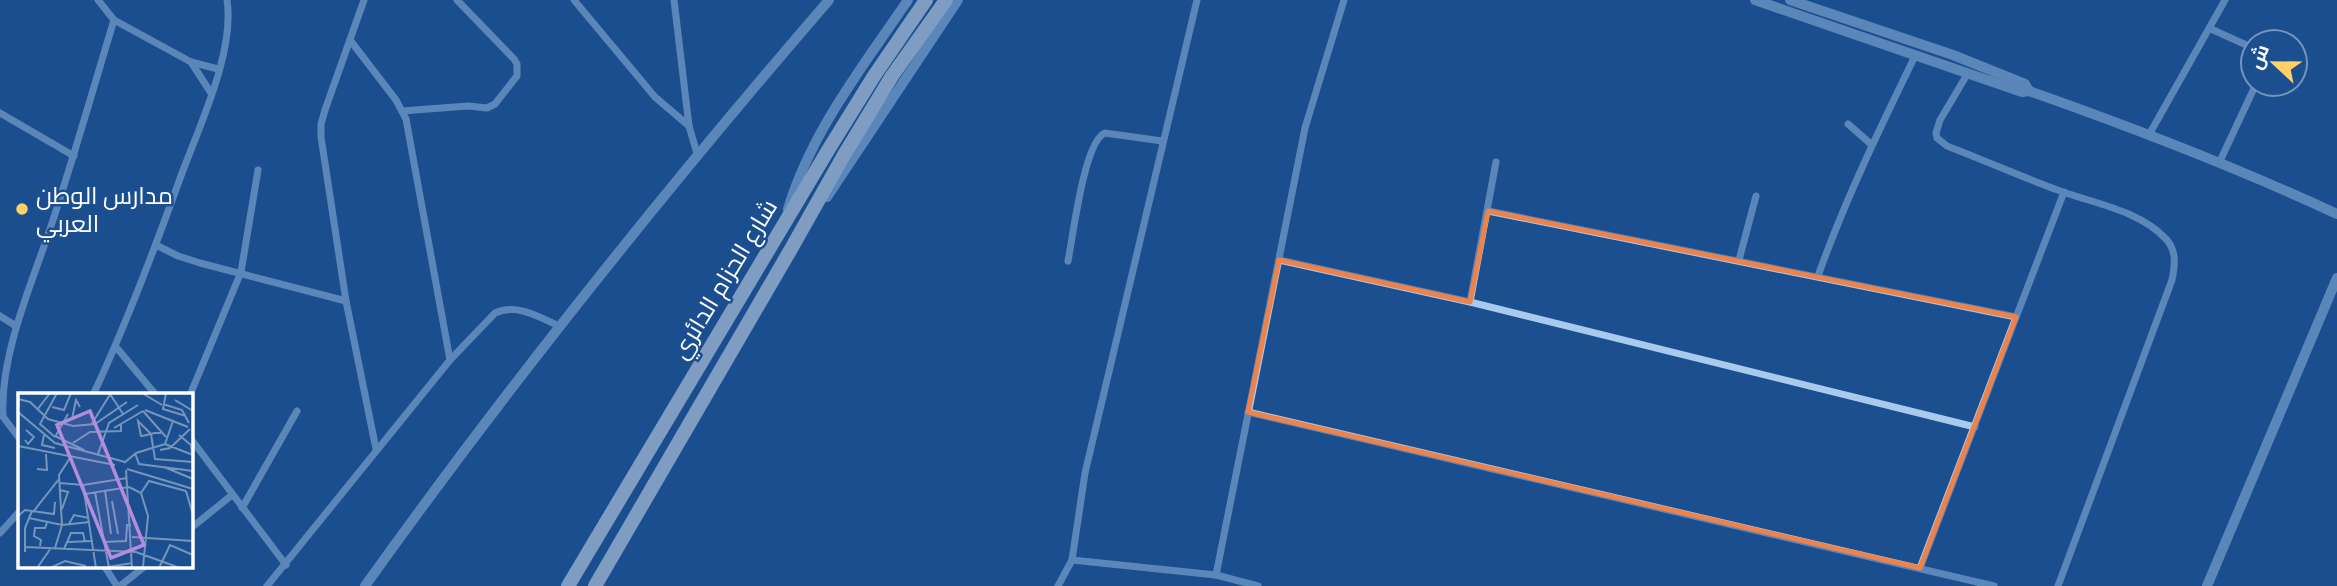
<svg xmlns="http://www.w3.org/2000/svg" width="2337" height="586" font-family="Cabin,Cairo,sans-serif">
  <rect width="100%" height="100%" fill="#1b4f8f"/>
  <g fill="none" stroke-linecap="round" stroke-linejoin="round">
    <!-- minor -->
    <g stroke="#a9c9ee" stroke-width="7">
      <polyline points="98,0 114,20 191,62 218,69"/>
      <polyline points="364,0 325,110 321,124 321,137 346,301 376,449"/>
      <polyline points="574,0 655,97 689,126 698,157"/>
      <polyline points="674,0 689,126"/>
      <polyline points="2211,29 2253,48"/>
      <polyline points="350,40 396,100 406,119 450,360"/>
      <polyline points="191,62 211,93"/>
      <path d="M1968,73l-28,47 -4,13 1,5 10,8c39,15 77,32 116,46 34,12 77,19 103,47 11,12 9,26 6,41l-114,306"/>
      <polyline points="402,111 468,106 487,108 495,104 517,76 517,64 514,59 457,0"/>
      <polyline points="0,113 74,156"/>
      <polyline points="1848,124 1872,145"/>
      <polyline points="2150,133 2225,0"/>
      <polyline points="2220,161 2256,84"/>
      <polyline points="1488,211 2016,317"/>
      <polyline points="156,245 178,256 200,263 346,301"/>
      <polyline points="1279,260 1470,302 1975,427"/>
      <polyline points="1739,260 1756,196"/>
      <path d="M1068,261c5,-24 16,-120 37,-128l57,8"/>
      <path d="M1818,276c27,-76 62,-148 97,-220"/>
      <polyline points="1470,302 1496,162"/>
      <polyline points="0,316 16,326"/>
      <polyline points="116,347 156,395"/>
      <path d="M93,395c34,-72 62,-147 89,-222 18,-48 53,-122 45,-173"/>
      <polyline points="190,395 241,272 258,170"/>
      <polyline points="1248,412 1994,586"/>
      <polyline points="1,414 19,438"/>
      <path d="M3,415c-3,-63 31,-136 50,-195 22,-67 41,-134 61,-200"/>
      <polyline points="191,439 286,565"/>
      <polyline points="242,508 297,411"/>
      <polyline points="191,528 232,495"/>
      <polyline points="0,533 19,512"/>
      <polyline points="1072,560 1216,575 1258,586"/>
      <polyline points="105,567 117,586"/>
      <polyline points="1920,568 2064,192"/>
      <polyline points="1216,575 1305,128 1344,0"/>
      <polyline points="120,586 144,567"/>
      <path d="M267,586l183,-226 45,-47c22,-10 44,4 64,13"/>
      <polyline points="1058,586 1072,560 1085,473 1197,0"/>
    </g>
    <!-- tertiary -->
    <g stroke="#a9c9ee" stroke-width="10">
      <path d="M1755,0l267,92 7,-1c105,37 207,76 308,123"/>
      <polyline points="1790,0 1953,55 2025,84 2029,91"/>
      <polyline points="827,197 958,0"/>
      <path d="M788,209c23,-77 75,-143 120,-209"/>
      <path d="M365,586c145,-203 301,-397 464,-586"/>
      <polyline points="2207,586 2337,278"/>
    </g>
    <!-- trunk -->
    <g stroke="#f8faff" stroke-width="14">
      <polyline points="568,586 830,147 874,76 926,0"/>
      <polyline points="595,586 791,249 844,155 892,76 946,0"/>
    </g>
  </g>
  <!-- marked area -->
  <path d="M0 0H2337V586H0ZM1488,211l528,106 -96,251 -672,-156 31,-152 191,42z" fill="#1b4f8f" fill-opacity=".55" fill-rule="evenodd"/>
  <path fill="none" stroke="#ee8249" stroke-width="5" stroke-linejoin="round" d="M1488,211l528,106 -96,251 -672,-156 31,-152 191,42z"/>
  <!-- markers -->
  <circle fill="#ffd166" stroke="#1b4f8f" stroke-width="2.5" cx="22" cy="209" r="7"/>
  <g text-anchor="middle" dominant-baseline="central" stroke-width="5" stroke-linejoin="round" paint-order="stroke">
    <!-- poi labels -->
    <g font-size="24" fill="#fff" stroke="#1b4f8f" text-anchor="start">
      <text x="36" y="195">مدارس الوطن<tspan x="36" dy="28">العربي</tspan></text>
    </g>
    <!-- street labels -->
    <g font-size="24" fill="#fff" stroke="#1b4f8f">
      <text transform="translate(724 279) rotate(-59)">شارع الحزام الدائري</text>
    </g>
  </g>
  <!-- overview -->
  <g transform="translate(18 393)">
    <rect width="175" height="175" fill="#1b4f8f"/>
    <path fill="none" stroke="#7695bc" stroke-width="2" d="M124,0l20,12M148,0l-3,16 23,7M92,1l13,20M0,6l12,3 18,17 25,7 22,-2 32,-22M157,7l18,11M145,11l19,6 7,13M34,14l12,3 7,-17M19,17l13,-17M127,17l43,17M125,18l23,26M0,19l37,31 70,19M54,26l4,-19 4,7M73,32l20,-32M96,35l29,-17M143,40h-7l-3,1 -9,2h-1l-3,-15 13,13 4,25 38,3M26,42l-2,10 13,3M161,42l12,10 1,9M37,43l29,14M37,44l-15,-13 17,-31M37,44l13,-23M7,47l3,4 6,-7 -8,-7M55,50l17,-11 31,-1v-6M147,51l8,-23M0,53l97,19M142,57l10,-2 20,-19M117,60l4,11 54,7M80,61l11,-31 29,-18M106,70l12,-10 29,-9 28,11M146,74l29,12M19,76l10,1 -1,-16M109,76l66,20M108,77l6,98M42,90l23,2 44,-7M65,92l13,83M42,97l8,2 -6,17M87,97l6,44M168,98l7,24M77,99l14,76M123,100l8,-12 37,10M67,101l44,-7 12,6 7,23 -5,51M94,108l6,33M15,119l26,-33M0,123l7,-6 29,4 1,-12M11,125l33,7 28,-3M51,131l5,-9 15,3M114,144l61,4M50,149l25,-1M85,149l23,-1 1,-16h4M22,153l1,-6 -7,-4 1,-8h10l2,-5M7,154l111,5 44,16M37,155l7,-23 -3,-50 11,-17M46,156l7,-16h12l2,9M7,159v-24l7,-17M90,174l24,-4M19,175l14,-20M32,175l15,-7 21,5M141,175l11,-23 23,10"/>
    <path fill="#b68bdc" fill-opacity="0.15" stroke="#b68bdc" stroke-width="3.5" d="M72,18l54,134 -33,13 -54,-133z"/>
    <rect width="175" height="175" fill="none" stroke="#fff" stroke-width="3.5"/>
  </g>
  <!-- north arrow -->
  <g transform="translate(2274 63) rotate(292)"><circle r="33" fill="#1b4f8f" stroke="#7695bc" stroke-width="2"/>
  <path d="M0-5L12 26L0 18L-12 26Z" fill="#ffd166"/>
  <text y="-10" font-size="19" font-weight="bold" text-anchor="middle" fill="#ffffff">ش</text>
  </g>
</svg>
